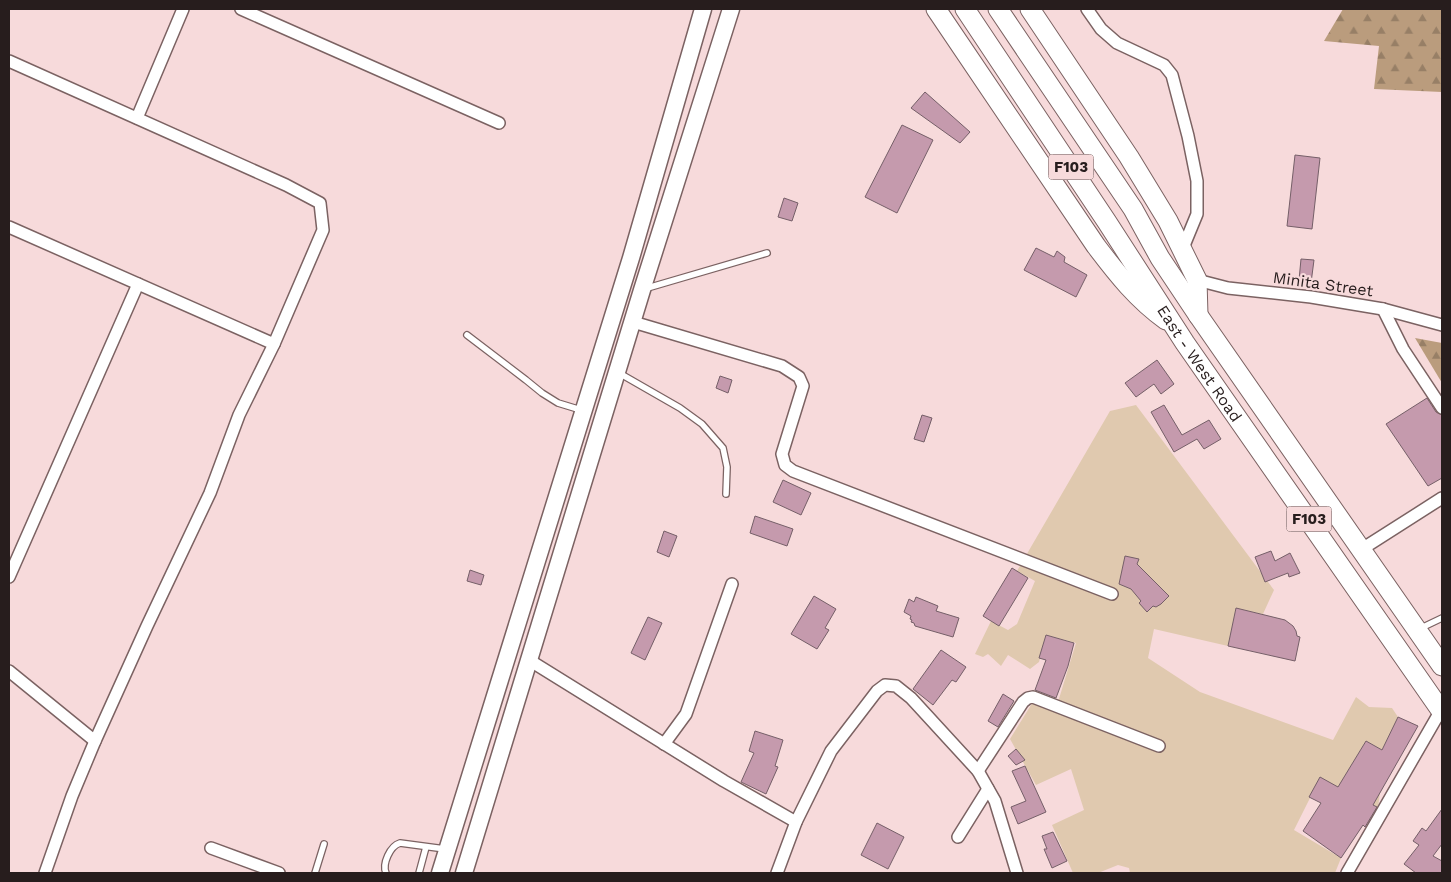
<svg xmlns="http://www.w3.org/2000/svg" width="1451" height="882" font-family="'Work Sans',sans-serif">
  <defs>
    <pattern id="forest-firs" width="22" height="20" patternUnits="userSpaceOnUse" patternTransform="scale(1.25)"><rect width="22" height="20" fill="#ba9c7d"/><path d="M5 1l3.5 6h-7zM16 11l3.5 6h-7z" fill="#977f66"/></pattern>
  </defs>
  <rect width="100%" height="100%" fill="#f7dadb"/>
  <!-- green -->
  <polygon fill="#e0c9af" points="1136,405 1274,590 1263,614 1236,609 1228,646 1154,629 1148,658 1200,692 1333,740 1356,697 1369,707 1392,708 1398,717 1382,750 1366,741 1347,773 1380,792 1378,808 1320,778 1294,830 1341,858 1335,873 1130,873 1129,868 1118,865 1098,873 1073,873 1052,825 1084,810 1071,769 1036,785 1010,739 1036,697 1058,702 1076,643 1046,635 1039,662 1030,669 1008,655 1001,666 988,654 983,657 975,654 991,621 1008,630 1017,624 1035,581 1017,571 1110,411"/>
  <!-- forest -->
  <g fill="url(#forest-firs)">
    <polygon points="1343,9 1442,9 1442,92 1374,89 1379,46 1324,41"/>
    <polygon points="1415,338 1442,343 1442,383"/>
  </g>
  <!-- building -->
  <g fill="#c59aad" stroke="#755f68">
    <polygon points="925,92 970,132 960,143 911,108"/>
    <polygon points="902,125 933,140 897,213 865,197"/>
    <polygon points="1295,155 1320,158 1312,229 1287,226"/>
    <polygon points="784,198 798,203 792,221 778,217"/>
    <polygon points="1036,248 1054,257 1057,251 1065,257 1064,262 1087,275 1076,297 1024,270"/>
    <polygon points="1301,259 1314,260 1311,283 1299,280"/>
    <polygon points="1157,360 1174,384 1161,394 1154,384 1136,397 1125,383"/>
    <polygon points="720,376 732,380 728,393 716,388"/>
    <polygon points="1427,398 1436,412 1442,415 1442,478 1428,486 1386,424"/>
    <polygon points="1164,405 1182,435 1209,420 1221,439 1204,449 1197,439 1174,452 1151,412"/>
    <polygon points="922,415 932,418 924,442 914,439"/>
    <polygon points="783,480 811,493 801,515 773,502"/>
    <polygon points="755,516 793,529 787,546 750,533"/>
    <polygon points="664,531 677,536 669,557 657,552"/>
    <polygon points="1271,551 1275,561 1290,553 1300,573 1289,577 1288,573 1265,582 1255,557"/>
    <polygon points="1125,556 1139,559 1137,564 1169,596 1161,604 1156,607 1153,606 1147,612 1139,603 1141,601 1131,589 1119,584"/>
    <polygon points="1012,568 1028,578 999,626 983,616"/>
    <polygon points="470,570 484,575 481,585 467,581"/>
    <polygon points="814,596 836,609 825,628 829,630 817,649 791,634"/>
    <polygon points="916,597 938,606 936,611 959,618 953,637 915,626 914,623 911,622 912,620 910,619 911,616 904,612 909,599 914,602"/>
    <polygon points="1236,608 1285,620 1293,626 1296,631 1297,636 1300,637 1295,661 1228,646"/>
    <polygon points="648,617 662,623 645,660 631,653"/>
    <polygon points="1046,635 1074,643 1068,666 1056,698 1035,690 1046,660 1039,658"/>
    <polygon points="941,650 966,667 956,682 952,680 933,705 913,689"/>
    <polygon points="1003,694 1014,701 998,727 988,721"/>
    <polygon points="1398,717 1418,726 1373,805 1377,807 1365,827 1363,825 1341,858 1303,831 1321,803 1309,797 1320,777 1338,787 1366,741 1382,750"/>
    <polygon points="755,731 783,740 775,766 778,767 766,794 741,782 754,753 749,751"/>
    <polygon points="1016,749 1025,760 1016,765 1008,756"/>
    <polygon points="1025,766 1046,812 1018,824 1011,807 1026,801 1012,771"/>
    <polygon points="1442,809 1442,844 1433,856 1442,861 1442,873 1416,873 1404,864 1419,845 1413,841 1422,828 1426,831"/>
    <polygon points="877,823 904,837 888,869 861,855"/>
    <polygon points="1053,832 1067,861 1052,868 1044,849 1047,849 1042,836"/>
  </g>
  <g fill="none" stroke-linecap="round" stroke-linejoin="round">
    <!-- lane casing -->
    <g stroke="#7b6262" stroke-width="8">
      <g id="lane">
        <polyline points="644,289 767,253"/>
        <polyline points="467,335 526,380 542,393 558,403 581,410"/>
        <polyline points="619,373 680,408 702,424 723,448 727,467 726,494"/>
        <polyline points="1419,629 1442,618"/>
        <polyline points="315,873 324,844"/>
        <path d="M386,873c-4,-9 4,-27 14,-30l45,6"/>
        <polyline points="419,873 426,847"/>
      </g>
    </g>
    <!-- street casing -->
    <g stroke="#7b6262" stroke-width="14">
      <g id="street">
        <polyline points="241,9 499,123"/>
        <polyline points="1087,9 1101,29 1117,43 1164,65 1172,75 1188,136 1197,181 1197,214 1183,248"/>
        <polyline points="9,61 286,185 320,203 323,230 274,344 239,415 210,493 147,626 95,741 72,796 45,873"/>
        <polyline points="137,118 183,9"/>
        <polyline points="9,227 274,344"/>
        <polyline points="1197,280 1228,288 1311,297 1383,309 1442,325"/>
        <polyline points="1383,309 1403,349 1442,408"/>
        <polyline points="633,322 782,366 799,377 803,386 782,454 785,465 793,471 1112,594"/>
        <polyline points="1362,549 1442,498"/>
        <polyline points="9,577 138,284"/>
        <polyline points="529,660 724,781 796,822"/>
        <polyline points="9,671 95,741"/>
        <polyline points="664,744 686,714 732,584"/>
        <polyline points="978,771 1023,702 1028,698 1033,697 1159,746"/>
        <polyline points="958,837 988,789"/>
        <polyline points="211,848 279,873"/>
        <polyline points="777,873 796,822 831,751 877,691 885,685 896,686 911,698 978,771 995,801 1017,873"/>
        <polyline points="1347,873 1441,710"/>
      </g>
    </g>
    <!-- secondary casing -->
    <g stroke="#7b6262" stroke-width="19">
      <g id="secondary">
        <polyline points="440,873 631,258 703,9"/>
        <polyline points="464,873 642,290 731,9"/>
      </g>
    </g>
    <!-- primary casing -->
    <g stroke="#7b6262" stroke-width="21">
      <g id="primary">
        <path d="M936,9l160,237c22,29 41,53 70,74"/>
        <path id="s1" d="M965,9l142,213 78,121 257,369"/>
        <polyline points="998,9 1133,209 1160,258 1198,315 1442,666"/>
        <polyline points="1030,9 1129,157 1168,221 1197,280 1198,315"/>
      </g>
    </g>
    <!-- lane -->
    <use href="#lane" stroke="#fff" stroke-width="5.5"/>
    <!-- street -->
    <use href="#street" stroke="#fff" stroke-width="11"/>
    <!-- secondary -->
    <use href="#secondary" stroke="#fff" stroke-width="16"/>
    <!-- primary -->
    <use href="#primary" stroke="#fff" stroke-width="19"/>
  </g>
  <g text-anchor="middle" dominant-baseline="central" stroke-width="4.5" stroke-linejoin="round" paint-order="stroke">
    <!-- shield labels -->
    <g fill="#f7dadb" stroke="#655656" stroke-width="1">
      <rect x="1048.5" y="154.5" width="45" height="25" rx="4"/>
      <rect x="1286.5" y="506.5" width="45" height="25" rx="4"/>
    </g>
    <g font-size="15" font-weight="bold" fill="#271d1d">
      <text x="1071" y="167">F103</text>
      <text x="1309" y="519">F103</text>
    </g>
    <!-- street labels -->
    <g font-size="16" fill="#271d1d" stroke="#f7dadb">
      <text transform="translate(1323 284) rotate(8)">Minita Street</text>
      <text stroke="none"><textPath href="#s1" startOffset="425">East - West Road</textPath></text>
    </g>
  </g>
  <!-- border -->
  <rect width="1451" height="882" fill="none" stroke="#271d1d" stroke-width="20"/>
</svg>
